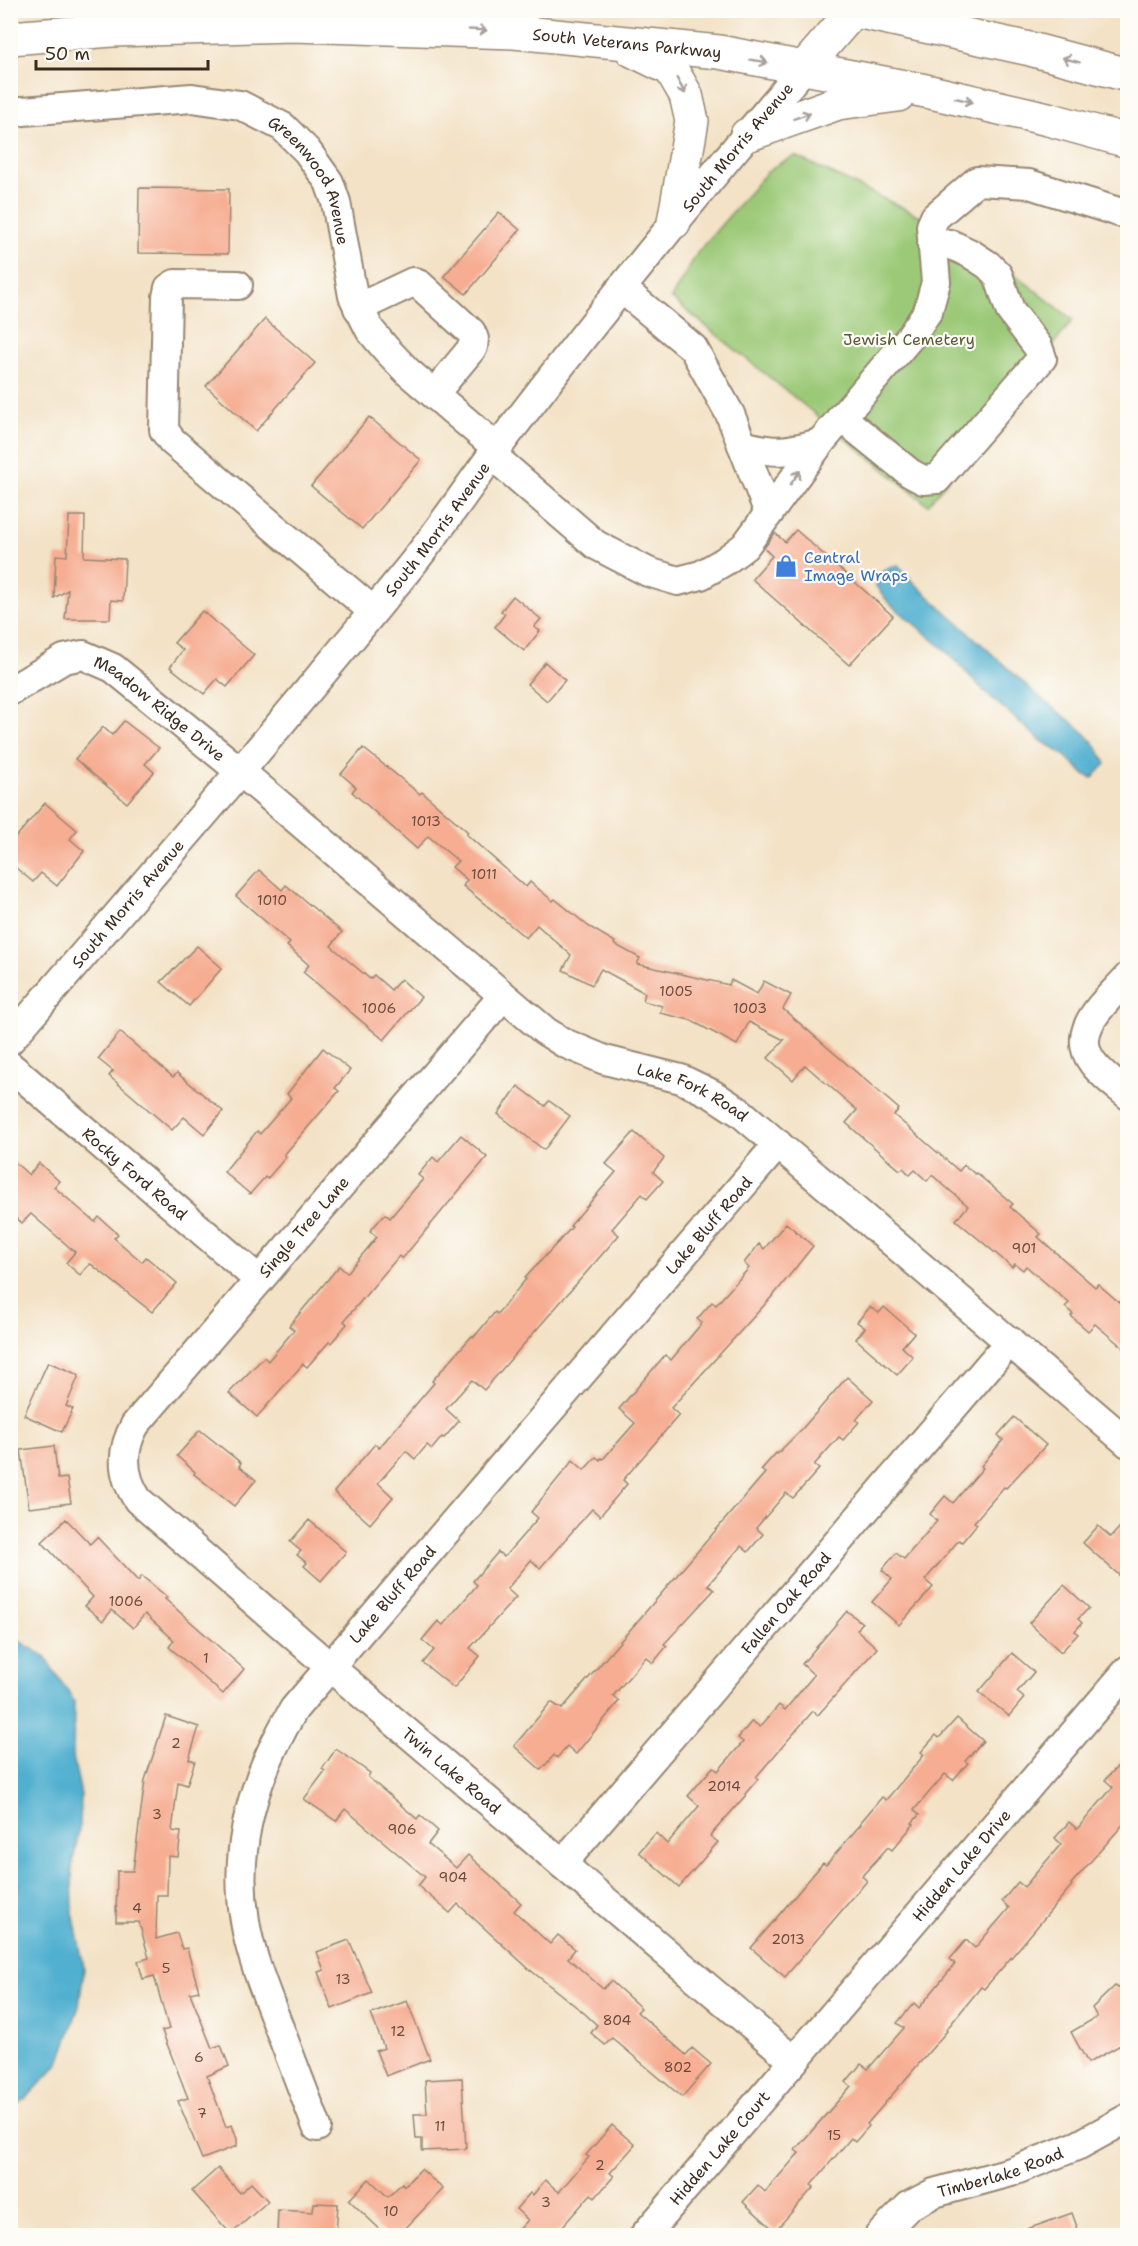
<svg xmlns="http://www.w3.org/2000/svg" width="1138" height="2246" font-family="'Shantell Sans',sans-serif">
  <rect width="100%" height="100%" fill="#fdfcf7"/>
  <filter id="ink" filterUnits="userSpaceOnUse"><feTurbulence type="fractalNoise" baseFrequency=".0167" numOctaves="2"/><feDisplacementMap in="SourceGraphic" scale="12" xChannelSelector="R" yChannelSelector="G"/><feConvolveMatrix kernelMatrix="1 2 1 2 8 2 1 2 1" color-interpolation-filters="sRGB"/></filter>
  <filter id="wash" filterUnits="userSpaceOnUse"><feTurbulence type="fractalNoise" baseFrequency=".008" numOctaves="4" result="noise"/><feDisplacementMap in="SourceGraphic" scale="24" xChannelSelector="R" yChannelSelector="G"/><feGaussianBlur stdDeviation="1.35" result="paint"/><feColorMatrix in="noise" values="0 0 0 0 0 0 0 0 0 0 0 0 0 0 0 0 0 1.4 0 .05"/><feComposite in="paint" operator="in"/></filter>
  <g filter="url(#wash)">
    <rect width="100%" height="100%" fill="#f3e2c6"/>
    <!-- green -->
    <g fill="#9bc977" stroke="#6b7a4a" stroke-width="1.5">
      <polygon points="795,156 974,242 1073,320 928,505 671,298 698,252 766,173 780,163"/>
      <polygon points="11,1874 18,1881 17,1896 11,1903"/>
    </g>
    <!-- water -->
    <g fill="#51b0d0" stroke="#466d77" stroke-width="1.5">
      <path d="M898,565l13,15c42,38 83,76 125,114 27,24 55,35 70,70l-14,14 -7,-3 -21,-20 -24,-15 -55,-48 -41,-43 -56,-47 -12,-16c3,-14 8,-18 22,-21z"/>
      <polygon points="11,1638 16,1639 44,1656 74,1701 73,1757 81,1795 80,1824 72,1867 73,1912 84,1968 79,2006 59,2063 26,2099 11,2108 10,1903 17,1896 18,1882 10,1874"/>
    </g>
    <g id="blocks">
      <!-- building -->
      <g fill="#f6ad92">
        <polygon points="139,188 229,189 228,254 138,253"/>
        <polygon points="499,212 520,230 466,294 444,276"/>
        <polygon points="265,319 315,363 256,431 206,386"/>
        <polygon points="369,417 421,460 362,529 311,486"/>
        <polygon points="69,516 85,516 84,557 125,559 123,601 111,600 110,619 65,619 68,590 54,598 56,555 67,556"/>
        <polygon points="796,530 893,616 849,665 752,579 772,556 764,548 775,533 785,542"/>
        <polygon points="513,596 541,619 534,627 540,631 524,651 495,627 505,614 501,611"/>
        <polygon points="202,611 254,655 227,687 217,679 204,694 170,667 183,650 174,643"/>
        <polygon points="545,662 565,680 547,701 527,684"/>
        <polygon points="124,721 159,748 145,764 154,772 127,803 75,759 103,727 112,735"/>
        <polygon points="363,748 420,794 422,792 468,832 466,834 526,887 530,882 553,901 555,899 588,926 615,942 614,944 640,958 637,964 729,985 731,980 757,994 764,981 791,995 783,1009 899,1109 894,1115 959,1171 964,1165 975,1174 976,1173 1013,1204 1010,1207 1041,1234 1038,1237 1095,1287 1098,1284 1128,1310 1128,1352 1095,1324 1088,1331 1071,1316 1073,1314 1065,1307 1069,1303 1026,1266 1023,1270 1015,1264 1012,1267 956,1220 968,1206 932,1175 927,1181 915,1170 910,1175 903,1168 900,1170 846,1123 857,1110 805,1065 793,1080 768,1058 784,1040 749,1022 737,1045 690,1020 660,1013 662,1006 643,1001 645,993 601,969 592,985 563,970 571,955 537,925 526,938 463,886 467,880 452,867 458,861 428,836 417,849 352,792 356,787 341,774"/>
        <polygon points="45,803 77,830 70,839 84,851 57,886 41,873 33,882 10,863 10,844"/>
        <polygon points="259,870 282,890 286,885 342,932 331,946 370,979 374,975 391,990 401,979 421,997 384,1040 303,972 309,965 287,946 290,943 236,896"/>
        <polygon points="197,946 222,968 189,1006 161,982"/>
        <polygon points="120,1032 173,1077 177,1073 223,1111 204,1134 184,1117 172,1130 109,1076 113,1071 98,1059"/>
        <polygon points="323,1048 350,1070 335,1088 339,1091 284,1155 286,1157 267,1179 265,1177 250,1194 224,1172 257,1131 260,1134 291,1098 287,1094"/>
        <polygon points="518,1086 545,1106 549,1101 570,1116 544,1150 498,1114"/>
        <polygon points="634,1132 664,1158 653,1172 663,1181 647,1199 642,1194 612,1229 619,1235 484,1390 472,1380 446,1409 459,1421 444,1438 442,1437 432,1449 427,1445 415,1459 406,1451 378,1483 393,1497 370,1524 334,1492 375,1444 379,1448 434,1383 432,1381 472,1336 474,1337 495,1312 497,1314 526,1279 525,1278 572,1227 570,1226 616,1172 606,1164"/>
        <polygon points="461,1135 487,1157 402,1259 399,1256 344,1321 347,1324 331,1343 329,1342 307,1367 303,1364 257,1417 229,1393 264,1357 268,1361 294,1330 289,1326 325,1283 339,1266 347,1273 377,1237 370,1231 385,1214 390,1218 423,1179 418,1175 433,1157 438,1162"/>
        <polygon points="10,1158 29,1175 39,1163 59,1181 54,1187 95,1222 99,1217 118,1234 114,1238 142,1262 146,1257 177,1283 152,1312 92,1265 90,1264 80,1275 66,1263 75,1252 31,1214 22,1223 10,1213"/>
        <polygon points="786,1223 813,1246 777,1291 671,1408 679,1415 623,1480 627,1484 600,1516 592,1509 540,1568 531,1560 507,1589 516,1597 470,1648 480,1656 454,1688 423,1663 434,1650 422,1640 438,1621 443,1625 477,1585 473,1581 498,1552 504,1557 538,1518 531,1512 573,1460 584,1470 596,1457 600,1460 601,1458 603,1459 635,1423 619,1409 665,1355 671,1360 702,1323 697,1319 712,1302 716,1305 749,1268 744,1263 759,1244 764,1249"/>
        <polygon points="870,1307 879,1313 884,1307 914,1333 902,1347 913,1357 897,1375 856,1339 865,1328 857,1322"/>
        <polygon points="48,1362 79,1375 66,1406 73,1409 62,1432 24,1415"/>
        <polygon points="847,1377 873,1400 856,1420 859,1422 843,1440 839,1437 814,1465 819,1469 793,1498 786,1493 756,1528 763,1534 748,1552 741,1546 708,1585 714,1590 664,1644 667,1646 653,1663 646,1657 613,1696 619,1701 576,1754 567,1746 557,1758 554,1755 541,1770 514,1746 551,1702 562,1709 765,1473 761,1470 776,1453 777,1454 802,1429"/>
        <polygon points="1014,1417 1046,1445 1006,1488 1004,1487 974,1522 977,1524 962,1542 959,1540 925,1580 933,1587 899,1625 872,1602 892,1579 882,1570 896,1553 904,1559 937,1521 930,1514 945,1496 953,1503 983,1468 981,1466 1003,1440 998,1435"/>
        <polygon points="200,1430 241,1463 239,1466 256,1480 234,1506 194,1474 195,1472 177,1456"/>
        <polygon points="54,1446 58,1479 67,1478 71,1503 29,1508 21,1450"/>
        <polygon points="1128,1518 1128,1583 1083,1543 1098,1526 1111,1537"/>
        <polygon points="66,1519 90,1544 97,1537 138,1581 142,1576 167,1597 165,1599 244,1669 223,1694 169,1647 174,1640 145,1614 133,1628 112,1610 103,1621 85,1606 93,1597 42,1542"/>
        <polygon points="309,1520 346,1552 321,1581 304,1566 307,1563 297,1555 301,1551 290,1542"/>
        <polygon points="1064,1585 1089,1608 1078,1619 1082,1623 1075,1631 1078,1634 1061,1652 1029,1623"/>
        <polygon points="847,1611 862,1623 857,1630 877,1648 818,1715 813,1711 756,1777 758,1779 745,1794 746,1795 710,1836 718,1842 679,1887 639,1852 656,1833 667,1844 699,1806 688,1796 713,1767 718,1771 743,1742 738,1738 752,1721 760,1727 779,1705 785,1710 814,1675 802,1664"/>
        <polygon points="1012,1653 1034,1672 1017,1692 1024,1698 1009,1716 979,1692"/>
        <polygon points="166,1716 199,1727 189,1759 195,1761 187,1785 178,1782 172,1831 181,1832 178,1857 168,1856 167,1895 157,1895 156,1939 177,1933 182,1949 187,1948 199,1991 190,1993 212,2048 221,2045 229,2066 207,2076 226,2127 232,2125 237,2139 237,2146 202,2159 178,2101 188,2098 162,2031 169,2029 154,1976 143,1979 138,1961 149,1958 139,1922 116,1922 117,1871 133,1871 145,1780"/>
        <polygon points="957,1718 983,1741 965,1761 968,1763 953,1780 945,1774 914,1810 919,1815 912,1823 914,1824 892,1850 888,1847 862,1876 867,1881 785,1977 751,1948 823,1863 826,1865 861,1824 860,1823 882,1797 886,1800 924,1755 921,1752 936,1735 939,1738"/>
        <polygon points="336,1749 370,1773 368,1777 417,1819 420,1815 438,1831 428,1844 456,1868 468,1855 521,1903 514,1911 550,1944 558,1935 575,1949 568,1958 603,1989 611,1981 641,2008 637,2012 686,2055 692,2048 711,2064 682,2097 612,2038 605,2045 591,2033 597,2025 584,2013 529,1969 458,1904 450,1913 418,1886 425,1877 345,1809 336,1821 304,1799 325,1771 322,1769"/>
        <polygon points="1128,1755 1128,1819 1071,1884 1072,1885 1021,1946 984,1989 981,1987 946,2030 947,2031 867,2124 869,2126 855,2142 851,2138 811,2185 814,2187 775,2231 743,2202 758,2185 765,2192 799,2153 795,2150 851,2086 846,2082 861,2064 868,2069 904,2028 897,2023 914,2003 919,2008 955,1964 950,1959 966,1940 975,1948 1009,1908 1002,1901 1018,1882 1024,1887 1061,1844 1055,1838 1069,1822 1077,1829 1113,1787 1105,1780"/>
        <polygon points="349,1940 372,1993 332,2009 318,1972 324,1970 317,1952"/>
        <polygon points="1115,1986 1128,1993 1128,2041 1088,2063 1071,2032 1097,2017 1092,2008"/>
        <polygon points="407,2001 430,2059 386,2076 376,2051 384,2048 371,2014"/>
        <polygon points="462,2078 466,2149 422,2151 422,2139 416,2139 414,2114 427,2114 425,2080"/>
        <polygon points="612,2125 635,2145 610,2173 614,2176 595,2198 591,2194 555,2235 514,2235 528,2220 516,2209 530,2193 533,2195 545,2180 559,2192 589,2157 586,2155"/>
        <polygon points="218,2168 240,2193 251,2183 268,2201 231,2234 192,2191"/>
        <polygon points="421,2169 443,2189 399,2235 386,2235 349,2200 369,2179 388,2197 402,2183 404,2186"/>
        <polygon points="314,2203 338,2204 336,2235 277,2235 278,2210 313,2212"/>
        <polygon points="1072,2213 1080,2235 1016,2235 1016,2233"/>
      </g>
    </g>
  </g>
  <g filter="url(#ink)">
    <use href="#blocks" fill-opacity="0" stroke="#978672" stroke-width="1.5"/>
    <g fill="none" stroke-linecap="round" stroke-linejoin="round">
      <!-- minor casing -->
      <g stroke="#978672" stroke-width="32">
        <g id="minor">
          <path id="s1" d="M10,112l182,-14 48,7 43,22 24,24 22,31 7,20 17,94 17,34 16,19 22,23 89,76"/>
          <polyline points="238,285 175,284 169,288 167,297 164,430 172,441 373,611"/>
          <polyline points="621,288 693,348 730,414 769,513"/>
          <polyline points="358,308 413,282 420,285 471,332 474,339 473,347 434,394"/>
          <polyline points="841,417 910,473 923,480 937,479 1042,358 1038,347 1010,310 998,275 988,265 971,254 950,244 932,245"/>
          <path d="M742,445c35,9 44,7 78,-2"/>
          <polyline points="492,455 596,545 648,572 678,581 701,575 725,561 745,546 820,443 911,336 928,311 936,282 931,226 935,217 977,181 1029,184 1128,215"/>
          <path id="s2" d="M10,691l54,-32 19,-4 30,13 128,104 304,259 19,12 41,17 76,19 31,15 29,19 387,330"/>
          <path d="M1128,977c-21,24 -60,53 -35,86 9,12 23,22 35,32"/>
          <path id="s3" d="M503,996l-368,429c-14,25 -14,50 3,75l192,167 464,394"/>
          <path id="s4" d="M10,1040c136,-158 272,-315 403,-477 34,-43 64,-89 97,-132 95,-124 192,-245 294,-363"/>
          <path id="s5" d="M10,1066l249,214"/>
          <path id="s6" d="M562,1864l448,-523"/>
          <path id="s7" d="M317,2127c-14,-36 -28,-73 -42,-110 -12,-32 -25,-63 -30,-96 -13,-76 10,-147 49,-212l484,-565"/>
          <path id="s8" d="M644,2236l484,-566"/>
          <path id="s9" d="M879,2236l30,-30 25,-13 77,-21 68,-27 49,-27"/>
        </g>
      </g>
      <!-- major casing -->
      <g stroke="#978672" stroke-width="36">
        <polyline id="major" points="804,68 854,10"/>
      </g>
      <!-- highway casing -->
      <g stroke="#978672" stroke-width="36">
        <g id="highway">
          <polyline points="851,10 1030,49 1128,75"/>
          <path id="s10" d="M10,38l102,-8 181,-5 221,7 205,20 207,39 122,28 80,22"/>
          <polyline points="632,50 671,69 686,95 692,121 674,222"/>
          <polyline points="747,135 838,103 898,95"/>
        </g>
      </g>
      <!-- minor -->
      <use href="#minor" stroke="#fff" stroke-width="28"/>
      <!-- major -->
      <use href="#major" stroke="#fff" stroke-width="33"/>
      <!-- highway -->
      <use href="#highway" stroke="#fff" stroke-width="33"/>
    </g>
    <!-- one-way arrows -->
    <defs><path id="oneway-shaft" d="M-6 0H5M1.5-3L5.5 0L1.5 3" fill="none" stroke-width="1.6" stroke-linecap="round" stroke-linejoin="round" transform="scale(1.5)"/></defs>
    <g stroke="#a79f9a">
      <use href="#oneway-shaft" transform="translate(478 30) rotate(3)"/>
      <use href="#oneway-shaft" transform="translate(1071 60) rotate(-165)"/>
      <use href="#oneway-shaft" transform="translate(759 61) rotate(9)"/>
      <use href="#oneway-shaft" transform="translate(681 86) rotate(61)"/>
      <use href="#oneway-shaft" transform="translate(964 100) rotate(13)"/>
      <use href="#oneway-shaft" transform="translate(802 116) rotate(-19)"/>
      <use href="#oneway-shaft" transform="translate(795 478) rotate(-55)"/>
    </g>
  </g>
  <!-- icons -->
  <defs>
    <g id="shop-bare" transform="scale(1.8)"><path d="M-5-2.5h2.3a2.7 3.5 0 0 1 5.4 0H5L5.5 6h-11ZM-1.5-2.5h3a1.5 2.3 0 0 0-3 0Z" fill="#3f7fe0" stroke="#fdfcf7" stroke-width="2.5" paint-order="stroke"/></g>
  </defs>
  <g fill-rule="evenodd">
    <use href="#shop-bare" x="786" y="566"/>
  </g>
  <g text-anchor="middle" dominant-baseline="central" stroke-width="4.5" stroke-linejoin="round" paint-order="stroke">
    <!-- number labels -->
    <g font-size="14" fill="#6a4b3b">
      <text x="426" y="821">1013</text>
      <text x="484" y="874">1011</text>
      <text x="272" y="900">1010</text>
      <text x="676" y="991">1005</text>
      <text x="379" y="1008">1006</text>
      <text x="750" y="1008">1003</text>
      <text x="1024" y="1248">901</text>
      <text x="126" y="1601">1006</text>
      <text x="206" y="1658">1</text>
      <text x="176" y="1743">2</text>
      <text x="724" y="1786">2014</text>
      <text x="157" y="1814">3</text>
      <text x="402" y="1829">906</text>
      <text x="453" y="1877">904</text>
      <text x="137" y="1908">4</text>
      <text x="788" y="1939">2013</text>
      <text x="166" y="1968">5</text>
      <text x="343" y="1979">13</text>
      <text x="617" y="2020">804</text>
      <text x="398" y="2031">12</text>
      <text x="199" y="2057">6</text>
      <text x="678" y="2067">802</text>
      <text x="202" y="2113">7</text>
      <text x="440" y="2126">11</text>
      <text x="834" y="2135">15</text>
      <text x="600" y="2165">2</text>
      <text x="546" y="2202">3</text>
      <text x="391" y="2211">10</text>
    </g>
    <!-- street labels -->
    <g font-size="16" fill="#3b2a1e" stroke="#fdfcf7">
      <text stroke="none"><textPath href="#s10" startOffset="618">South Veterans Parkway</textPath></text>
      <text stroke="none"><textPath href="#s4" startOffset="1152">South Morris Avenue</textPath></text>
      <text stroke="none"><textPath href="#s1" startOffset="340">Greenwood Avenue</textPath></text>
      <text stroke="none"><textPath href="#s4" startOffset="666">South Morris Avenue</textPath></text>
      <text stroke="none"><textPath href="#s2" startOffset="176">Meadow Ridge Drive</textPath></text>
      <text stroke="none"><textPath href="#s4" startOffset="180">South Morris Avenue</textPath></text>
      <text stroke="none"><textPath href="#s2" startOffset="840">Lake Fork Road</textPath></text>
      <text stroke="none"><textPath href="#s5" startOffset="165">Rocky Ford Road</textPath></text>
      <text stroke="none"><textPath href="#s7" startOffset="1078">Lake Bluff Road</textPath></text>
      <text transform="translate(304 1227) rotate(-49)">Single Tree Lane</text>
      <text stroke="none"><textPath href="#s7" startOffset="592">Lake Bluff Road</textPath></text>
      <text stroke="none"><textPath href="#s6" startOffset="344">Fallen Oak Road</textPath></text>
      <text stroke="none"><textPath href="#s3" startOffset="1059">Twin Lake Road</textPath></text>
      <text stroke="none"><textPath href="#s8" startOffset="488">Hidden Lake Drive</textPath></text>
      <text stroke="none"><textPath href="#s8" startOffset="116">Hidden Lake Court</textPath></text>
      <text stroke="none"><textPath href="#s9" startOffset="140">Timberlake Road</textPath></text>
    </g>
    <!-- park labels -->
    <g font-size="16" fill="#585a39" stroke="#fdfcf7">
      <text x="909" y="339">Jewish Cemetery</text>
    </g>
    <!-- shop labels -->
    <g font-size="16" fill="#366cbe" stroke="#fdfcf7" text-anchor="start">
      <text x="804" y="557">Central<tspan x="804" dy="18">Image Wraps</tspan></text>
    </g>
  </g>
  <!-- margin -->
  <rect width="1138" height="2246" fill="none" stroke="#fdfcf7" stroke-width="36"/>
  <!-- scale -->
  <path d="M36 60v9h172v-9" fill="none" stroke="#3b2a1e" stroke-width="3"/>
  <text x="45" y="60" font-size="18" fill="#3b2a1e" stroke="#fdfcf7" stroke-width="4.5" paint-order="stroke">50 m</text>
</svg>
